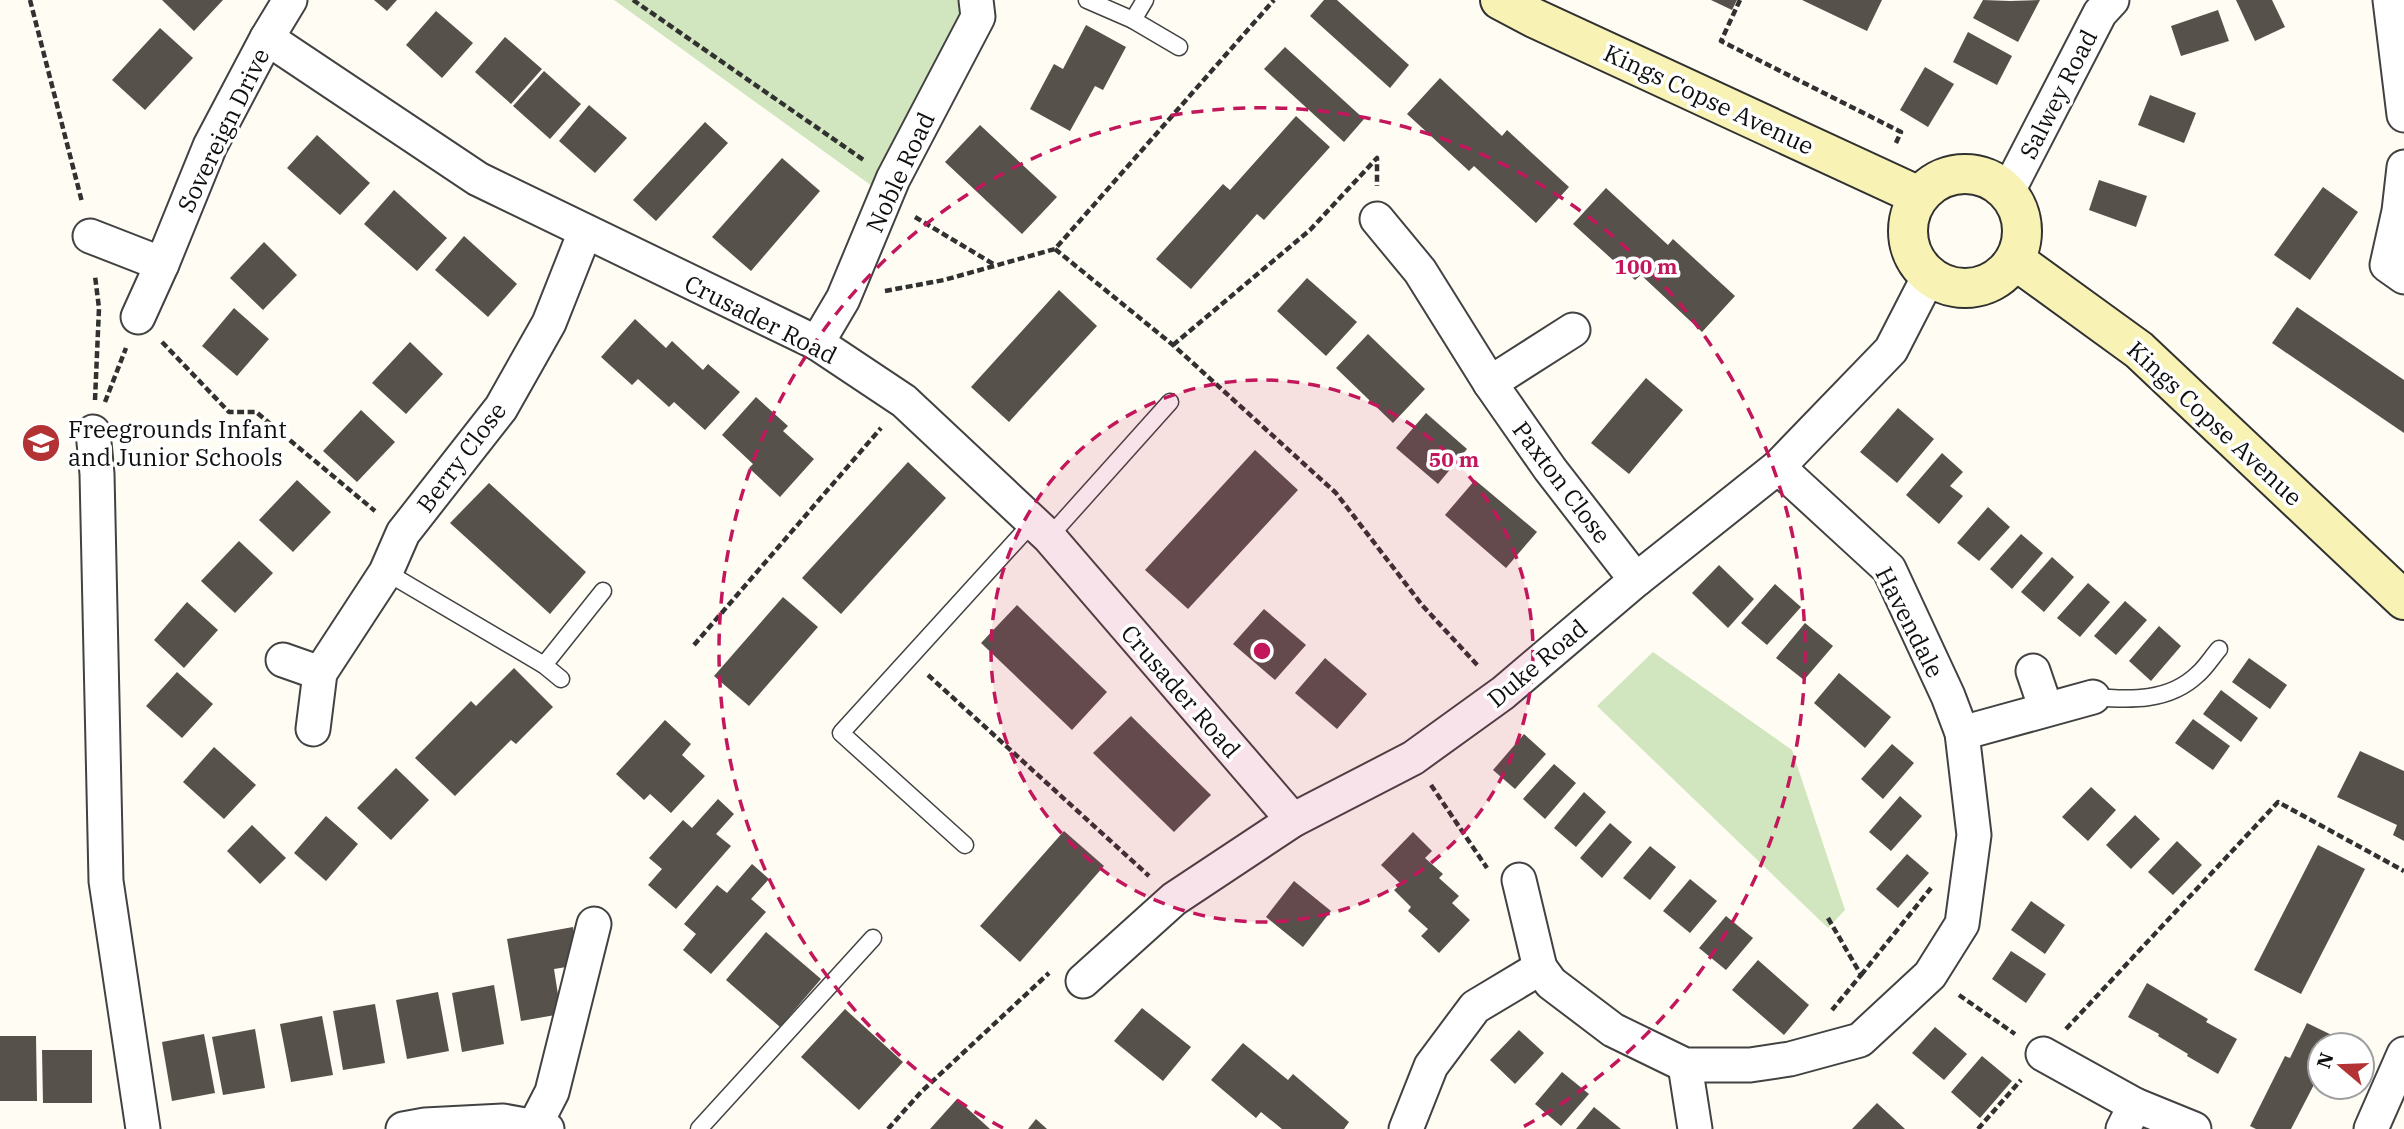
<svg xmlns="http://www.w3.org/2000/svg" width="2404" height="1129" font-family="'IBM Plex Serif',serif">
  <rect width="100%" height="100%" fill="#fefcf3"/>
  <!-- green -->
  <g fill="#d1e6be">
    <polygon points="614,0 966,0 963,14 872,186"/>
    <polygon points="1653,652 1792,750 1845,910 1828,928 1597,706"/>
  </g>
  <!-- building -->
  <g fill="#57514c">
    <polygon points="162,0 223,0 194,31"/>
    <polygon points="374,0 397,0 387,11"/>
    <polygon points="1324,0 1337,0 1409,65 1390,88 1310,16"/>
    <polygon points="1711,0 1737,0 1732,10"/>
    <polygon points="1802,0 1882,0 1867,31"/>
    <polygon points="1983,0 2010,1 2040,0 2018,42 1973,18"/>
    <polygon points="2236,0 2272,0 2285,27 2255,41"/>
    <polygon points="2218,10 2229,41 2181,56 2171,26"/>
    <polygon points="436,11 473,43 442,78 406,45"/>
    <polygon points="1086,25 1126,47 1103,90 1095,86 1070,131 1030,109 1054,64 1063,69"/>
    <polygon points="160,28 193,58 145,110 112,80"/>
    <polygon points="1968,32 2012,56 1997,85 1953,62"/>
    <polygon points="505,37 542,69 511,104 475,72"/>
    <polygon points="1285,47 1364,119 1344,142 1264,69"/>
    <polygon points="1925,67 1954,84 1928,127 1900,110"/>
    <polygon points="544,71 581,104 550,139 513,106"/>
    <polygon points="1440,78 1502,136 1507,130 1569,187 1536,223 1474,166 1469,171 1407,114"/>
    <polygon points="2150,95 2196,113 2184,143 2138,125"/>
    <polygon points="589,105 627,138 595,173 559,141"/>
    <polygon points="1296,116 1330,147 1264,220 1257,214 1191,289 1156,259 1223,184 1230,190"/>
    <polygon points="705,122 728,143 656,221 633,200"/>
    <polygon points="980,125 1057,197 1022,234 945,162"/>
    <polygon points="317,135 370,183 340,215 287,168"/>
    <polygon points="782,158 820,191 751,271 712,237"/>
    <polygon points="2099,180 2147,196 2136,227 2089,210"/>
    <polygon points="2323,187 2358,212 2310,280 2274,255"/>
    <polygon points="1606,188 1668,245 1673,239 1735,296 1702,332 1641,275 1635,280 1573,224"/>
    <polygon points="394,190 447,238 417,271 364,224"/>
    <polygon points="464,236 517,284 488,317 435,270"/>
    <polygon points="264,242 297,275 263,310 230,278"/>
    <polygon points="1307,278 1357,322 1326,356 1277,311"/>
    <polygon points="1059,290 1097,326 1009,422 971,387"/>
    <polygon points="2297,307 2404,380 2404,433 2272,343"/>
    <polygon points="234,308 269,339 237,376 202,346"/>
    <polygon points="635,319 666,348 672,341 703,370 708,364 740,392 705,430 674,402 669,407 638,379 632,385 601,357"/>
    <polygon points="1368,334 1425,389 1393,423 1336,368"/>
    <polygon points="410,342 443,374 406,414 372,383"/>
    <polygon points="1646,378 1683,410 1629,474 1591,443"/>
    <polygon points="756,397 788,426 783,431 814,459 780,497 749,468 753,464 722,435"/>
    <polygon points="1898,408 1934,439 1897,483 1860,452"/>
    <polygon points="361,410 395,442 357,482 323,451"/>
    <polygon points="1426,413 1467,449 1438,484 1396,448"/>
    <polygon points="1255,450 1298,490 1188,609 1145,570"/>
    <polygon points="1942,453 1963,472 1950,486 1963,496 1939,524 1906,495"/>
    <polygon points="908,462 946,498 841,614 802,578"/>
    <polygon points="297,480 331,512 293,552 259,520"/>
    <polygon points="1475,480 1537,532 1506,568 1445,515"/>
    <polygon points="489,483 586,572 550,614 450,523"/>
    <polygon points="1988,507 2010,527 1979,561 1957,543"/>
    <polygon points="2021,534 2043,553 2012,589 1990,569"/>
    <polygon points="239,541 273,573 235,613 201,581"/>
    <polygon points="2052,557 2074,577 2044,612 2021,592"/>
    <polygon points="1719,565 1754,599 1728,628 1692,593"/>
    <polygon points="2088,583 2110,602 2080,637 2057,618"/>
    <polygon points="1775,584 1801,607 1767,645 1741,623"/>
    <polygon points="783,597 818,627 749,706 714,676"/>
    <polygon points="2125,601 2147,620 2116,655 2094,636"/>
    <polygon points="187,602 218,630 184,668 154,640"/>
    <polygon points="1017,605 1107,692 1072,730 981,643"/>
    <polygon points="1264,609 1306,645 1275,680 1233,644"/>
    <polygon points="1805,623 1833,646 1804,680 1776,658"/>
    <polygon points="2159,626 2181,646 2151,681 2129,661"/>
    <polygon points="1325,658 1367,694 1337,729 1295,693"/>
    <polygon points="2249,658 2287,685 2270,709 2232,682"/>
    <polygon points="514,668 553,707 516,744 511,740 455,796 415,758 471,701 476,706"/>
    <polygon points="177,672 213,704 182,738 146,706"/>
    <polygon points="1839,673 1891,717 1865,748 1814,703"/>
    <polygon points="2221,690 2258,718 2241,742 2203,714"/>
    <polygon points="1131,716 1211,795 1174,832 1093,753"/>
    <polygon points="2193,719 2230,746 2213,770 2175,743"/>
    <polygon points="665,720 691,744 682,755 705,776 671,813 650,794 644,800 616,774"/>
    <polygon points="1524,734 1546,754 1515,789 1493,770"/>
    <polygon points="1892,744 1914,763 1883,799 1861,779"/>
    <polygon points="214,747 256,785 224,819 183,782"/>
    <polygon points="2360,751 2404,771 2404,841 2393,835 2397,825 2337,797"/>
    <polygon points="1554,764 1576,783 1545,819 1523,799"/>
    <polygon points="396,768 429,800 391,840 357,808"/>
    <polygon points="2091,787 2116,810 2088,841 2062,817"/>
    <polygon points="1584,792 1606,812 1576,847 1554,828"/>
    <polygon points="1900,796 1922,816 1891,851 1869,832"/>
    <polygon points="718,799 734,814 716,834 731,846 676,909 648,885 662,869 649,858 683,820 692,828"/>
    <polygon points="2135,815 2160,839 2131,869 2106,845"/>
    <polygon points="326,816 358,844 326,881 294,853"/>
    <polygon points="1610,823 1632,842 1602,878 1580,858"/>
    <polygon points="252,825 286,858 260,884 227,851"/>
    <polygon points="1064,831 1104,866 1020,962 980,926"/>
    <polygon points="1413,832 1432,851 1425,858 1443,874 1439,878 1459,896 1452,903 1470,920 1439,953 1421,936 1428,929 1408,911 1411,907 1394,890 1401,884 1381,865"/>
    <polygon points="2177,841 2202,865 2173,895 2148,872"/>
    <polygon points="2318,845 2365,869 2301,994 2254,970"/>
    <polygon points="1650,846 1676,867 1650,900 1623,878"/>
    <polygon points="1907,854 1929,873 1898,908 1876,889"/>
    <polygon points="752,864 769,879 751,899 766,912 711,974 683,950 696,934 684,924 717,885 727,893"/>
    <polygon points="1690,879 1717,901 1690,933 1663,911"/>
    <polygon points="1294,881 1331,911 1303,947 1266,917"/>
    <polygon points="2031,901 2065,925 2045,954 2011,930"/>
    <polygon points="1726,916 1753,938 1726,970 1699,948"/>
    <polygon points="573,927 579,965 554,969 561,1014 521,1021 507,939"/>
    <polygon points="766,932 821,979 780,1027 726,980"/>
    <polygon points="2011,951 2046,974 2026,1003 1992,979"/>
    <polygon points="1758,960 1809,1005 1784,1035 1732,990"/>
    <polygon points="2147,983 2208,1019 2206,1022 2237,1039 2218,1074 2187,1056 2188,1054 2158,1036 2159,1034 2128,1017"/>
    <polygon points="494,985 504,1044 462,1052 452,993"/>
    <polygon points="438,992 449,1051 407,1059 396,1000"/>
    <polygon points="375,1004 385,1063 343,1070 333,1011"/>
    <polygon points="1142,1008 1191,1047 1163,1081 1114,1041"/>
    <polygon points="845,1009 903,1062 859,1110 801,1057"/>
    <polygon points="322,1016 333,1075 291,1082 280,1024"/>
    <polygon points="2307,1023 2342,1040 2339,1045 2320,1045 2320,1073 2291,1129 2256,1129 2250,1126 2285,1056 2290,1058"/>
    <polygon points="1935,1027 1967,1054 1944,1080 1912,1053"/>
    <polygon points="255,1029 265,1088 223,1095 212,1037"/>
    <polygon points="1519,1030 1544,1053 1515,1084 1490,1060"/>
    <polygon points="204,1034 215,1093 172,1101 162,1042"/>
    <polygon points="0,1036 36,1036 37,1101 0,1101"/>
    <polygon points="1243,1043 1288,1080 1293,1074 1349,1122 1344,1129 1282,1129 1261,1112 1256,1118 1211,1080"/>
    <polygon points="42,1050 92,1050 92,1103 43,1103"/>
    <polygon points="1982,1056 2012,1081 1980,1118 1951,1092"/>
    <polygon points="1562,1072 1589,1094 1561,1126 1535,1104"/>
    <polygon points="957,1099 990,1129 930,1129"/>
    <polygon points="1877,1103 1905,1129 1852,1129"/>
    <polygon points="1594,1107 1621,1129 1576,1129"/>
    <polygon points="1036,1119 1047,1129 1028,1129"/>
  </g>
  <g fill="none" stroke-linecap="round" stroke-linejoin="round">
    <!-- lane casing -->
    <g stroke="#424242" stroke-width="19">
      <g id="lane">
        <polyline points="1087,0 1133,20 1179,47"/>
        <polyline points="1133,20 1145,0"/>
        <polyline points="1049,537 1170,402"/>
        <polyline points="386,572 544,665 561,679"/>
        <polyline points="544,665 603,591"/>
        <path d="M2093,697c37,3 76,5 105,-23 8,-7 14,-17 21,-25"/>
        <polyline points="965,845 841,733 1033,522"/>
        <polyline points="699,1129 873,938"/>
      </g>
    </g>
    <!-- street casing -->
    <g stroke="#424242" stroke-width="37">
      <g id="street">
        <polyline points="2390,0 2404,115"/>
        <polyline points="267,38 478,179 817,343 904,401 1049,537 1293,820"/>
        <polyline points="2404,167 2399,211 2387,265 2404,277"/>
        <polyline points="2008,191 2100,13 2112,0"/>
        <polyline points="1377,219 1420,271 1490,383 1550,469 1636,580"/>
        <polyline points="90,236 162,264 210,146 267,38 290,0"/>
        <polyline points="138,317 162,264"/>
        <polyline points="817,343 843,299 893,179 978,17 976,0"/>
        <polyline points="1490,383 1573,330"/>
        <polyline points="93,432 97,474 106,881 143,1129"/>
        <polyline points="283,660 320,673"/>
        <polyline points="2033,671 2046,709"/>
        <polyline points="313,729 320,673 386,572 403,533 501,408 549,323 585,232"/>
        <polyline points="1962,733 2093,697"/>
        <polyline points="1519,880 1540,968"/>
        <polyline points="1083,981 1174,899 1293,820 1413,758 1503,693 1636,580 1778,467 1891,350 1929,276"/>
        <polyline points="2043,1054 2135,1105"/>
        <polyline points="1685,1065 1695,1129"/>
        <polyline points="534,1127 552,1092 594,924"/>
        <polyline points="403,1129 425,1125 503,1121 547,1129"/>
        <polyline points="1406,1129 1431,1066 1475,1007 1540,968 1551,983 1613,1030 1685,1065 1750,1065 1790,1059 1860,1040 1930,975 1962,924 1974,835 1962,733 1948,696 1889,569 1778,467"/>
        <polyline points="2123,1129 2135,1105 2194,1129"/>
        <polyline points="2371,1129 2404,1054"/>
      </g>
    </g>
    <!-- secondary casing -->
    <g stroke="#313131" stroke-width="42">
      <g id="secondary">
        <polyline points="1500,0 1534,18 1919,196"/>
        <circle cx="1965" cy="231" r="57"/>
        <polyline points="2015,260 2139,350 2404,600"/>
      </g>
    </g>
    <!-- path -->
    <g stroke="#313131" stroke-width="4.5" stroke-dasharray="7 3.5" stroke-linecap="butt">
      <polyline points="30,0 82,202"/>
      <polyline points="633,0 865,161"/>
      <polyline points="1740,0 1721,41 1901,132 1895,145"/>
      <polyline points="915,217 995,265"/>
      <polyline points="1055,249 1173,345 1336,493 1422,605 1479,667"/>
      <polyline points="885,291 944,280 1055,249 1274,0"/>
      <polyline points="162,342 229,412 256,412 375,511"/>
      <polyline points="1173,345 1310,230 1377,158 1377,186"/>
      <polyline points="95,400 99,308 95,276"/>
      <polyline points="105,402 126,348"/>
      <polyline points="694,645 881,428"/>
      <polyline points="928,675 1149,876"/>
      <polyline points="1431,785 1487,868"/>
      <polyline points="1828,918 1861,975 1832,1010"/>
      <polyline points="1861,975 1931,888"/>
      <polyline points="1959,995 2015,1034"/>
      <polyline points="2066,1029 2278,802 2404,871"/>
      <polyline points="888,1129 921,1092 1049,973"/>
      <polyline points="1978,1129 2021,1080"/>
    </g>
    <!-- lane -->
    <use href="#lane" stroke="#fff" stroke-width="16"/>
    <!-- street -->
    <use href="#street" stroke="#fff" stroke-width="33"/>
    <!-- secondary -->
    <use href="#secondary" stroke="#f8f3b4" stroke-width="38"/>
  </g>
  <!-- distance rings -->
  <circle cx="1262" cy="651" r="271" fill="#c2185b" fill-opacity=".12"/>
  <g fill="none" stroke="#c2185b" stroke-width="3.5" stroke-dasharray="12 9">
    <circle cx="1262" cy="651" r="271"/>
    <path d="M1003 1128A543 543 0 1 1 1521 1128"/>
  </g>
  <!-- icons -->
  <defs>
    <g id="school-disc" transform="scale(2.0125)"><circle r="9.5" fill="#b33335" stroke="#fff"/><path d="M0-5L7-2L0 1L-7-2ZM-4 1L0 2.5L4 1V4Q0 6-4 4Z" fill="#fff"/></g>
  </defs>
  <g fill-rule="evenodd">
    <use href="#school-disc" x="41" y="443"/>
  </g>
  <g text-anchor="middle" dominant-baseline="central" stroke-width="7" stroke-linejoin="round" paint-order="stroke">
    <!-- street labels -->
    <g font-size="24" fill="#0f0f0f" stroke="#fff">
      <text transform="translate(2058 94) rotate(-63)">Salwey Road</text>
      <text transform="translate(1709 99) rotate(25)">Kings Copse Avenue</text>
      <text transform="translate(223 130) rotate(-64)">Sovereign Drive</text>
      <text transform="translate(900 172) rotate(-65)">Noble Road</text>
      <text transform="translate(761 319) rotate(27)">Crusader Road</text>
      <text transform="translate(2215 423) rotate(43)">Kings Copse Avenue</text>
      <text transform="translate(461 457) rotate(-53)">Berry Close</text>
      <text transform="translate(1562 482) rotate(53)">Paxton Close</text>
      <text transform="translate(1910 622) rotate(63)">Havendale</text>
      <text transform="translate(1537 663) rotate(-40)">Duke Road</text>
      <text transform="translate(1181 691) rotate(49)">Crusader Road</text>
    </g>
    <!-- poi labels -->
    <g font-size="24" fill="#0f0f0f" stroke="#fff" text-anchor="start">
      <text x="68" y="429">Freegrounds Infant<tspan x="68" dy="28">and Junior Schools</tspan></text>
    </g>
  </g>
  <circle cx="1262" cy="651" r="10" fill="#c2185b" stroke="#fff" stroke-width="3.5"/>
  <g font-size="21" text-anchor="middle" font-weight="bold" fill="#c2185b" stroke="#fff" stroke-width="7" stroke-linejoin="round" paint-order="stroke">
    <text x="1646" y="274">100 m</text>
    <text x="1454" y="467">50 m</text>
  </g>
  <!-- north arrow -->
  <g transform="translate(2341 1066) rotate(289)"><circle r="33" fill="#ffffff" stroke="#9f9f9f" stroke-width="2"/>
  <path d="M0-5L12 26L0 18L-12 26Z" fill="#b33335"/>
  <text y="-10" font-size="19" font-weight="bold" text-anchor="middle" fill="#0f0f0f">N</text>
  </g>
</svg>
